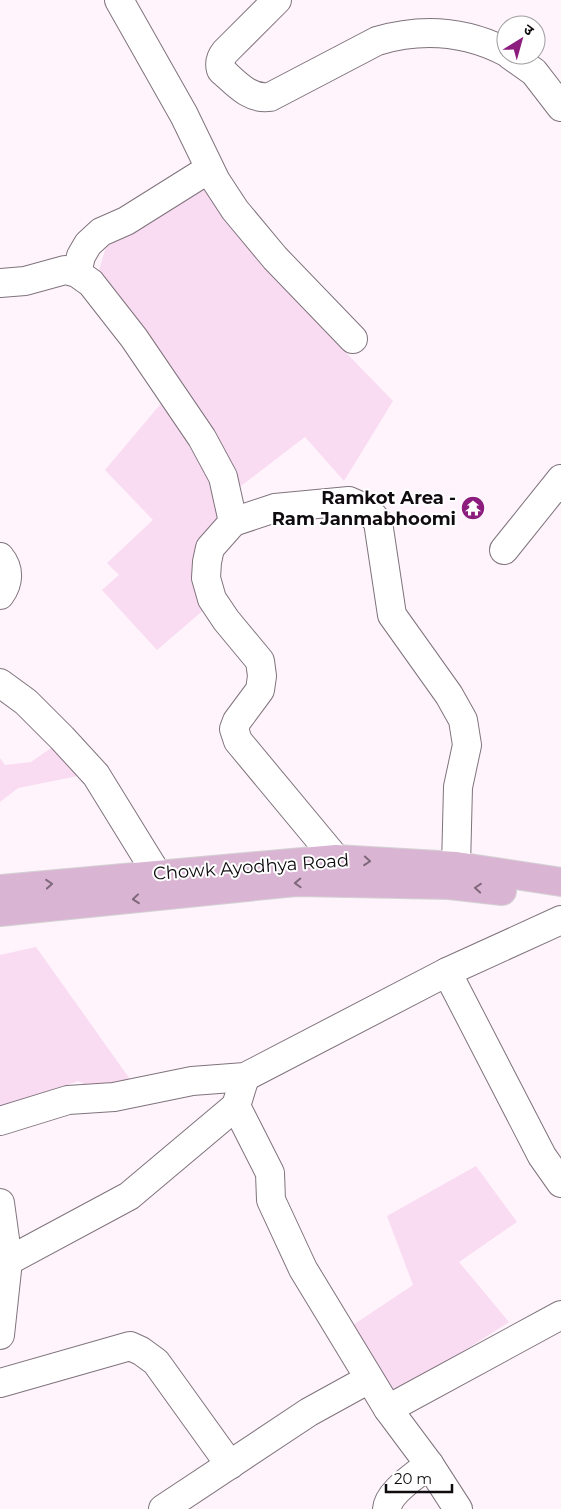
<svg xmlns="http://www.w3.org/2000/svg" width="561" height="1509" font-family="Montserrat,'Noto Sans Devanagari',sans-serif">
  <rect width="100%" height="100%" fill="#fff4fc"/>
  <!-- green -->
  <g fill="#f9dcf2">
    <polygon points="207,186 285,290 393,401 344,481 305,437 237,489 97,277 106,247"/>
    <polygon points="164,400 203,462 224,511 200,538 198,560 207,607 157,650 102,590 119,575 107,563 153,520 105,470"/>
    <polygon points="54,746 78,776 18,788 0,802 0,758 5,765 31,762"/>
    <polygon points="36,947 132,1082 96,1090 78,1081 0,1110 0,955"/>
    <polygon points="476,1166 517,1222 459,1262 509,1322 393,1396 350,1327 413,1285 387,1216"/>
  </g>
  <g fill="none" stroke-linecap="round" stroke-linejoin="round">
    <!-- minor casing -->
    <g stroke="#7f737c" stroke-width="30">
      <g id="minor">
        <polyline points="119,0 184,115 216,181 235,210 275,258 353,339"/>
        <path d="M277,0l-52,52c-4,5 -6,11 -4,18 14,12 28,30 49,27l107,-56c44,-13 88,-10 129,11"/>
        <polyline points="510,55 534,72 561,107"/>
        <polyline points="77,273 81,256 88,244 101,232 126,221 209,169"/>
        <polyline points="0,283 25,281 65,270 77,273 91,283 134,338 202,438 223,477 233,522 210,548 207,562 206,578 212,599 226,620 260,661 262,676 260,690 237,721 234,729 238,741 336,859"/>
        <polyline points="233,522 275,508 349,501 367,509 378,522 392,615 449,695 463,720 467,745 458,787 456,866"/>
        <polyline points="504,550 561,479"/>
        <path d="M0,557c10,12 9,26 0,38"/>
        <polyline points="0,683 26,702 62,738 96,775 157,874"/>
        <polyline points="561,920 447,972 542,1156 561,1183"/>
        <polyline points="245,1077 236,1106 270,1173 271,1200 303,1269 388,1409 561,1315"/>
        <polyline points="0,1121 68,1100 114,1097 192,1081 245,1077 447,972"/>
        <polyline points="0,1203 8,1261 0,1335"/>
        <polyline points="8,1261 129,1196 236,1106"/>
        <polyline points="0,1383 130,1346 141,1351 156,1362 230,1465"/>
        <polyline points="388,1409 429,1464 458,1509"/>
        <polyline points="163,1509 309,1412 369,1379"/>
        <path d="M387,1509c1,-17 30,-34 42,-45"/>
      </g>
    </g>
    <!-- major casing -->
    <g stroke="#d4d3d4" stroke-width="30">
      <g id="major">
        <polyline points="0,889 336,859 456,866 561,882"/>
        <polyline points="0,912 296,882 449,885 502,891"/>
      </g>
    </g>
    <!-- minor -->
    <use href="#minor" stroke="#fff" stroke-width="28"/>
    <!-- major -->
    <use href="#major" stroke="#dab5d3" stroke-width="28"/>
  </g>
  <!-- one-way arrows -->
  <defs><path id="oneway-chevron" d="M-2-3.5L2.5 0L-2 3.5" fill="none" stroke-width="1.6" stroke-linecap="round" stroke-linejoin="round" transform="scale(1.25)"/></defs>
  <g stroke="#7f687b">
    <use href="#oneway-chevron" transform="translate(367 861) rotate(4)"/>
    <use href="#oneway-chevron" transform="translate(298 883) rotate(178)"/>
    <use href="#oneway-chevron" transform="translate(49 884) rotate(-5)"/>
    <use href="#oneway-chevron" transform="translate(478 888) rotate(-175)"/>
    <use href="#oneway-chevron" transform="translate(136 899) rotate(174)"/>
  </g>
  <!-- icons -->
  <defs>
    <g id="temple-disc" transform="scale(1.25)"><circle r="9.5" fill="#8c1d7f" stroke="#fff"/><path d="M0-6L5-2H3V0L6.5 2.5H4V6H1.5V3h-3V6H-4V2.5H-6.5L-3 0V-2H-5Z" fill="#fff"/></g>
  </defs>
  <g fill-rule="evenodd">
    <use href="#temple-disc" x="473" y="508"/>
  </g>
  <g text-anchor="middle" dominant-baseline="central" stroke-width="4" stroke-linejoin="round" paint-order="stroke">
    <!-- poi labels -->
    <g font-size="18" font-weight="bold" fill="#0f0b0f" stroke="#fff" text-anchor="end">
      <text x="456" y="498">Ramkot Area -<tspan x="456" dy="21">Ram Janmabhoomi</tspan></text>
    </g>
    <!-- street labels -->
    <g font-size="18" fill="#0f0b0f" stroke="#fff">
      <text transform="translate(251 867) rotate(-4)">Chowk Ayodhya Road</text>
    </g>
  </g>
  <!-- north arrow -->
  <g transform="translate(521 40) rotate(37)"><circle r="24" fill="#ffffff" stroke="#9f9d9f"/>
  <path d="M0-4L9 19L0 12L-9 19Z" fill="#8c1d7f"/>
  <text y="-8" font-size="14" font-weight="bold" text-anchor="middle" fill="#0f0b0f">उ</text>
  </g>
  <!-- scale -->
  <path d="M386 1484v8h66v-8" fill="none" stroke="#0f0b0f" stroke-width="2.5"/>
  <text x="394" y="1484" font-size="15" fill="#0f0b0f" stroke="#ffffff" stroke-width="4" paint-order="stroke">20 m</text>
</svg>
